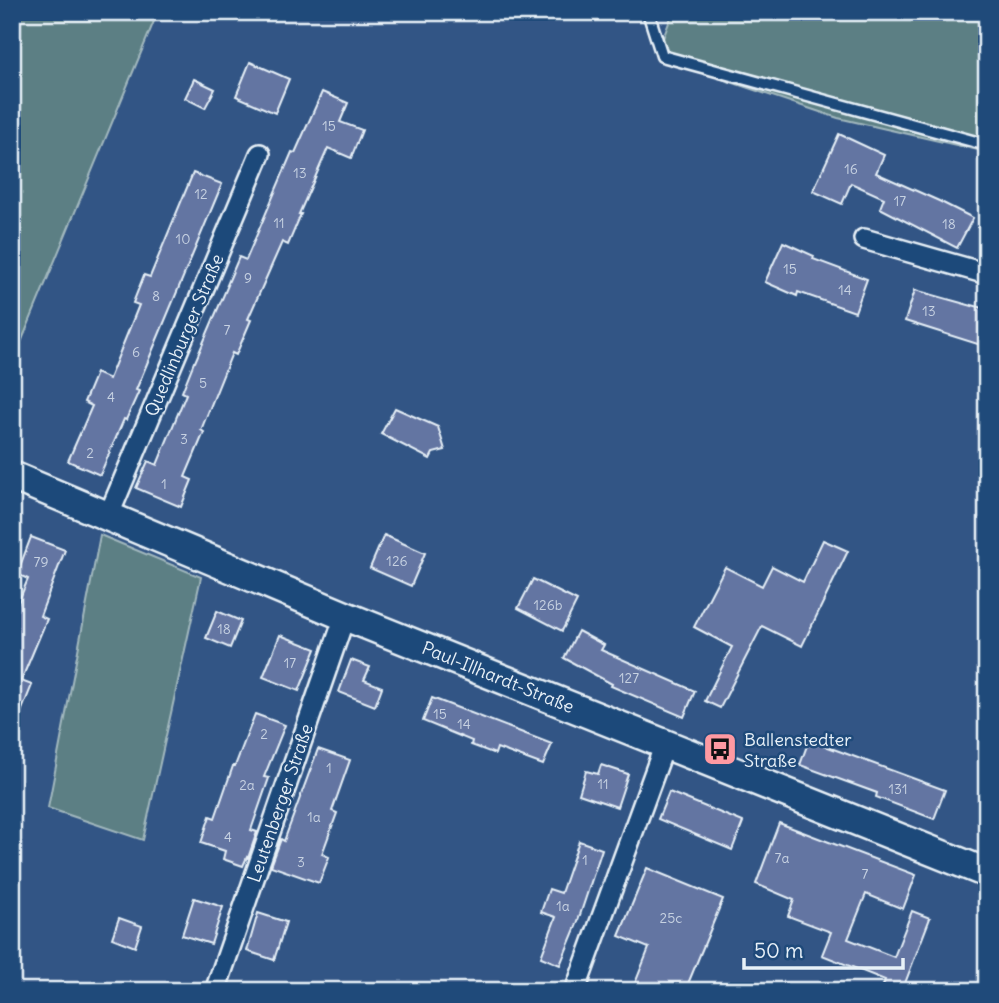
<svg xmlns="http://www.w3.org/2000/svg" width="999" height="1003" font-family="Delius,sans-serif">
  <rect width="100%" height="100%" fill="#325585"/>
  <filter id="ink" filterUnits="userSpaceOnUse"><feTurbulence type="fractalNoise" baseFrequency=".0143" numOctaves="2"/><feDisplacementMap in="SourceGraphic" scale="14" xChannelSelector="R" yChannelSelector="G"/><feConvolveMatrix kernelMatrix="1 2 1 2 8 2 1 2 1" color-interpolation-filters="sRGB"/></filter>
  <g filter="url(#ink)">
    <!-- green -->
    <g fill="#5b7f84" stroke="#a2b8be" stroke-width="2">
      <polygon points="12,12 153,12 157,14 12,364"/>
      <polygon points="673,12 987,12 987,152 838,118 656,57"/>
      <polygon points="100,535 201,577 143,840 48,808"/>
    </g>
    <!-- building -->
    <g fill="#6374a2" stroke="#e8f1f8" stroke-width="2">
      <polygon points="250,62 289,79 275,113 236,96"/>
      <polygon points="194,79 215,89 205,108 185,98"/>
      <polygon points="322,92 348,103 340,122 362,130 351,158 328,148 299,214 301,214 288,245 282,242 248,319 251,320 236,355 232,353 201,430 204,432 185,477 192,480 181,507 136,488 148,461 157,465 186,394 182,392 194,362 195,362 228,285 227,285 239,257 246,260 292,152 295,153"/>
      <polygon points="839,134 884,155 876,173 939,201 973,218 957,248 880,208 884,198 851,183 842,204 813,191"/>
      <polygon points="193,173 222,184 136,390 139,391 126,420 124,419 100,475 68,461 92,406 84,402 96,373 109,379 139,305 133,303 144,275 150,277"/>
      <polygon points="783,242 814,256 813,259 867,279 855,312 798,292 797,296 765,282"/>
      <polygon points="915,290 972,306 972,305 987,309 987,347 905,321"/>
      <polygon points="395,408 438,427 445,450 433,453 430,459 381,434"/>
      <polygon points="384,535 425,553 411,586 370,568"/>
      <polygon points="31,537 65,550 40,616 47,619 21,681 32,685 13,732 12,617 28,579 17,574"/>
      <polygon points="823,540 848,551 802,646 762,626 720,708 705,701 732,647 694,627 725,567 762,586 772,566 803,582"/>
      <polygon points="533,579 577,601 562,631 518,608"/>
      <polygon points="217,611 241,621 230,648 206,638"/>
      <polygon points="578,631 604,645 601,650 695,691 684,717 611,686 612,684 564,658"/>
      <polygon points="280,635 316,649 299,691 263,677"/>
      <polygon points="351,660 370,667 364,680 382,687 375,706 339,692"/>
      <polygon points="432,698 552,744 543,765 497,748 495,754 471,745 472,741 423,721"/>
      <polygon points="255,714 285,725 264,777 269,778 251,830 257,832 248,858 247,857 243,866 223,859 225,851 201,843 210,816 215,818 233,766 235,766"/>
      <polygon points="809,740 945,790 934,819 876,797 877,793 800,765"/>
      <polygon points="318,749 350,760 332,811 337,813 322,854 329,857 319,883 271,866 281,839 284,841"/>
      <polygon points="601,765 628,774 617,807 579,794 586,771 598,774"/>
      <polygon points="669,792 743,822 732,850 658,819"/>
      <polygon points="779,823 916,875 903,909 866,894 848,939 894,957 912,911 930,918 902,991 881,991 885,980 822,955 831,932 788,916 794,900 756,884"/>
      <polygon points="579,841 602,849 577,924 560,965 541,957 556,917 541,912 549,889 561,893"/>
      <polygon points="647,868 723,899 685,991 632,991 649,948 619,936"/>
      <polygon points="194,898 223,907 211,944 182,935"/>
      <polygon points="258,913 286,922 274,960 247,951"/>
      <polygon points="119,918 142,926 135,947 112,938"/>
    </g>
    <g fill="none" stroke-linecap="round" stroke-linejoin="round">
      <!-- lane casing -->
      <g stroke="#e8f1f8" stroke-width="15">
        <polyline id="lane" points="648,12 662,56 987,145"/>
      </g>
      <!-- street casing -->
      <g stroke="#e8f1f8" stroke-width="24">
        <g id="street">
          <polyline points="864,239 987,274"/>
          <polyline points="108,517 260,154"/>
          <polyline points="215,991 345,616"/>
          <polyline points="575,991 665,744"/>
        </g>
      </g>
      <!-- secondary casing -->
      <g stroke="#e8f1f8" stroke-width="33">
        <polyline id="secondary" points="12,476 345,616 987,873"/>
      </g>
      <!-- lane -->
      <use href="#lane" stroke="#1f4a7a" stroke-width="10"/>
      <!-- street -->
      <use href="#street" stroke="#1f4a7a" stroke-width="19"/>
      <!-- secondary -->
      <use href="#secondary" stroke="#1f4a7a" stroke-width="28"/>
    </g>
  </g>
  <!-- icons -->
  <defs>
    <g id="bus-square" transform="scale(1.75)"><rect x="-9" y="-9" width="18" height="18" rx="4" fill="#ff9aa2" stroke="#1f4a7a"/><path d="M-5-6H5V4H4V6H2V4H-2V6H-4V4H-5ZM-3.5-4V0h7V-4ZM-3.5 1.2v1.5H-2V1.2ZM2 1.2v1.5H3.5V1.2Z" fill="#111"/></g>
  </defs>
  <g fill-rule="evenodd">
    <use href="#bus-square" x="720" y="749"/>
  </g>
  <g text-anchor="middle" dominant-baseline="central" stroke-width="5" stroke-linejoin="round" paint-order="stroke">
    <!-- number labels -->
    <g font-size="14" fill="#c7d2e2">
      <text x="329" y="126">15</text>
      <text x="851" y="169">16</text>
      <text x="300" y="173">13</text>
      <text x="201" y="194">12</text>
      <text x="900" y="201">17</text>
      <text x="279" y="223">11</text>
      <text x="949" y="224">18</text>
      <text x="183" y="239">10</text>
      <text x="790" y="269">15</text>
      <text x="248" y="278">9</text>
      <text x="845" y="290">14</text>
      <text x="156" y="296">8</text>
      <text x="929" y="311">13</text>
      <text x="227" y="330">7</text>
      <text x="136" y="352">6</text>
      <text x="203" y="383">5</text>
      <text x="111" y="397">4</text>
      <text x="184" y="439">3</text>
      <text x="90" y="453">2</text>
      <text x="164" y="484">1</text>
      <text x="397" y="561">126</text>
      <text x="41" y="562">79</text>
      <text x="548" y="605">126b</text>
      <text x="224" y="629">18</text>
      <text x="290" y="663">17</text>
      <text x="629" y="678">127</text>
      <text x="440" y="714">15</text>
      <text x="464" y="724">14</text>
      <text x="264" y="734">2</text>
      <text x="329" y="768">1</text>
      <text x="603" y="784">11</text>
      <text x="247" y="785">2a</text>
      <text x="898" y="789">131</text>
      <text x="314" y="817">1a</text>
      <text x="228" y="837">4</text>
      <text x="782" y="858">7a</text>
      <text x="585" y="860">1</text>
      <text x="301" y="862">3</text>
      <text x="865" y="874">7</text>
      <text x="563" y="906">1a</text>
      <text x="671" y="918">25c</text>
    </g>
    <!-- street labels -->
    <g font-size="18" fill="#e8f1f8" stroke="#1f4a7a">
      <text transform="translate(184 335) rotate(-67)">Quedlinburger Straße</text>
      <text transform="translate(498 677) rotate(22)">Paul-Illhardt-Straße</text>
      <text transform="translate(280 803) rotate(-71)">Leutenberger Straße</text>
    </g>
    <!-- poi labels -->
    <g font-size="18" fill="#e8f1f8" stroke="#1f4a7a" text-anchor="start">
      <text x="744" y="739">Ballenstedter<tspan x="744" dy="21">Straße</tspan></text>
    </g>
  </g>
  <!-- margin -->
  <rect width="999" height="1003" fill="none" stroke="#1f4a7a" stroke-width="42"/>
  <rect x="21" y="21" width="957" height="961" fill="none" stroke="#e8f1f8" stroke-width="2.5" filter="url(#ink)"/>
  <!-- scale -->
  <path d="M744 958v10h159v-10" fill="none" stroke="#e8f1f8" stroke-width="3.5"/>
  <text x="754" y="958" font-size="21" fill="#e8f1f8" stroke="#1f4a7a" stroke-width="5" paint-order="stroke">50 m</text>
</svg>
